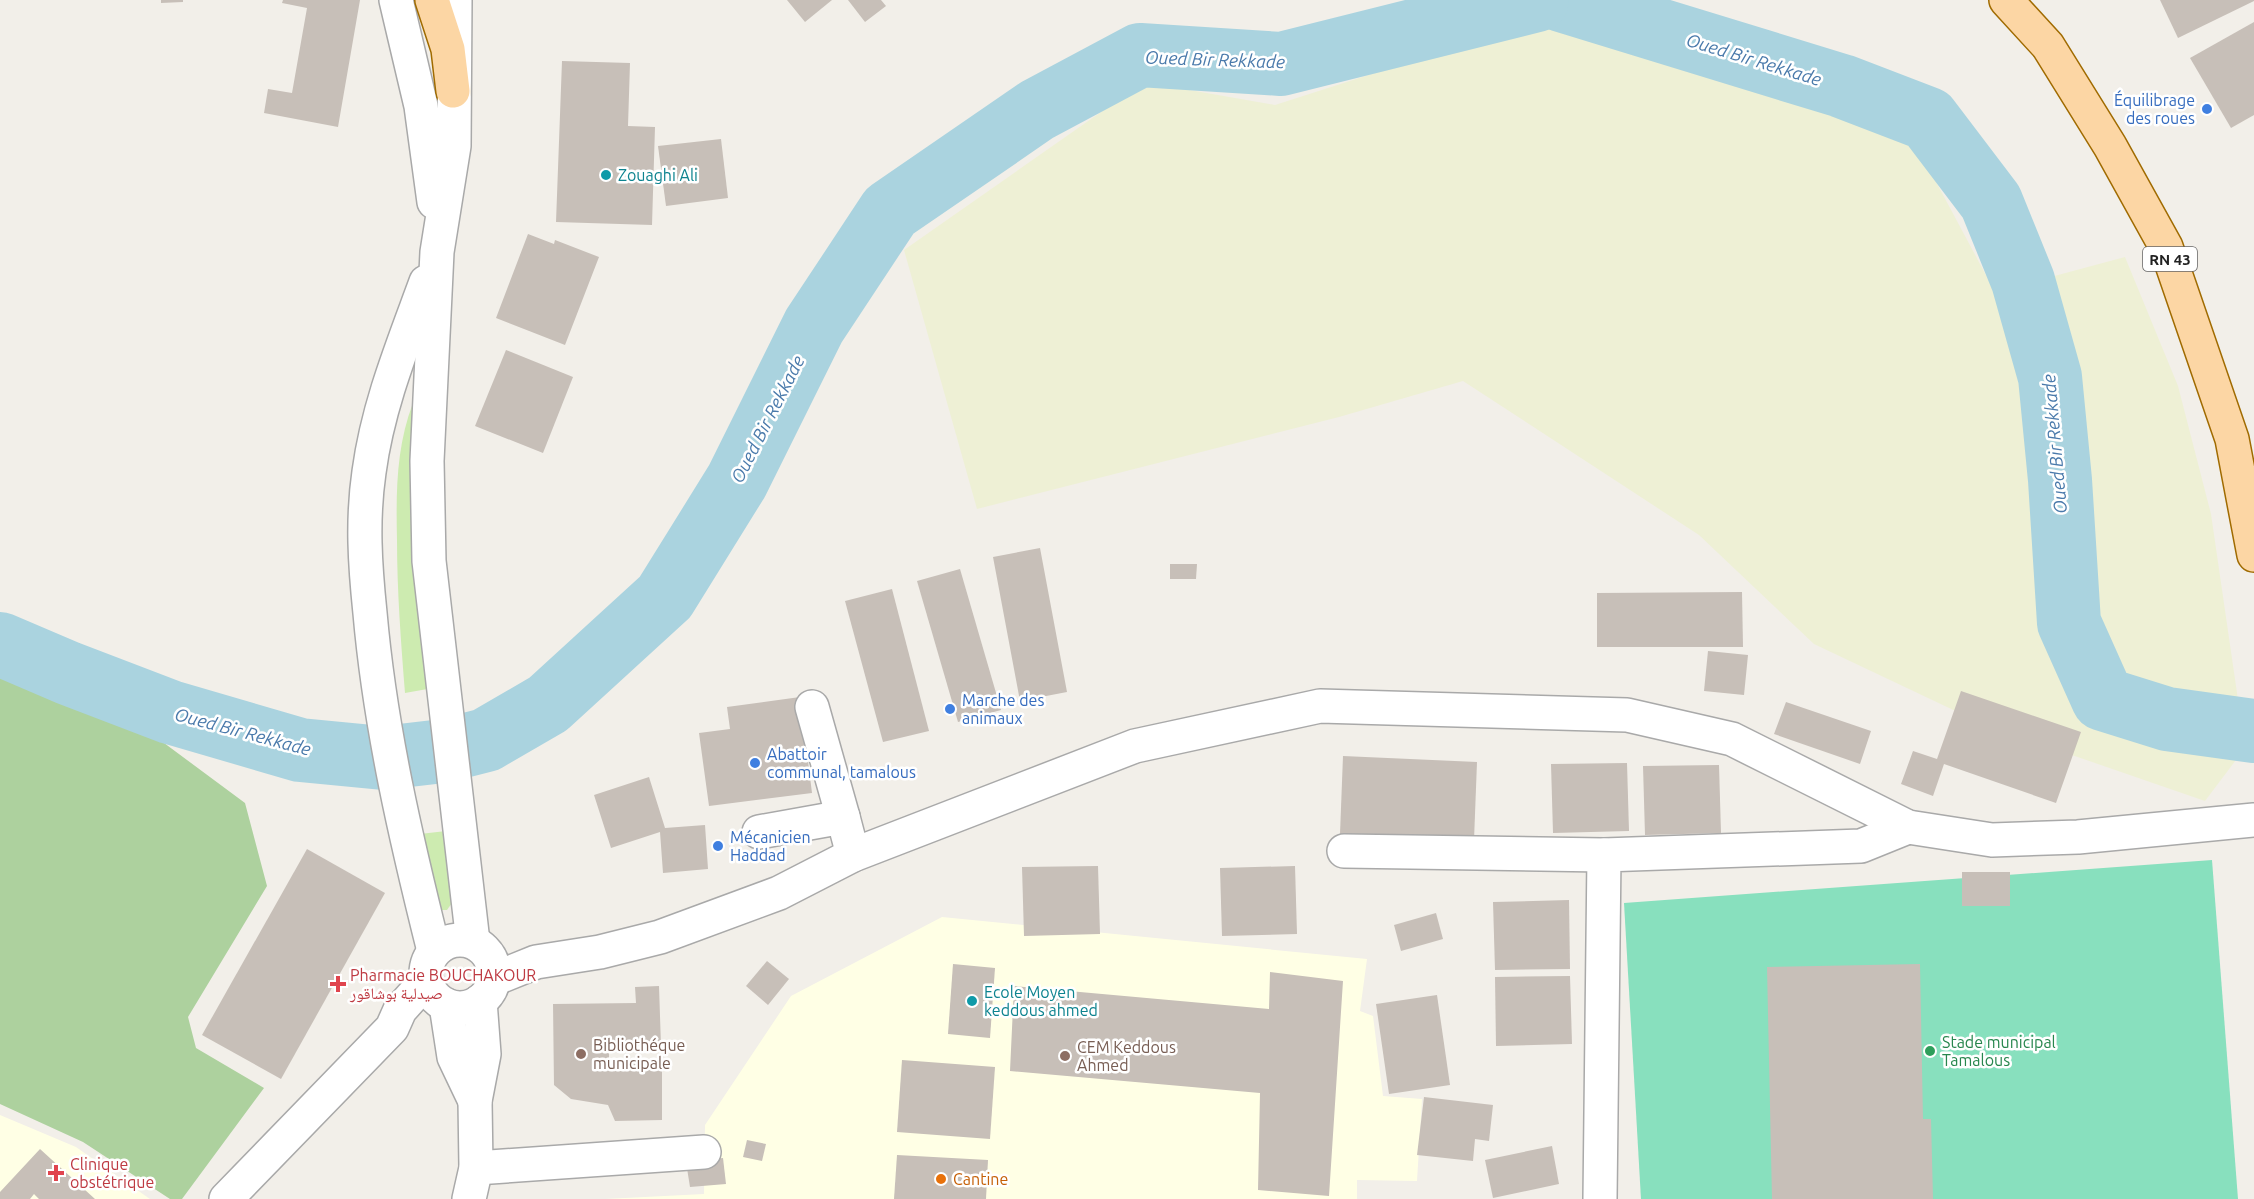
<svg xmlns="http://www.w3.org/2000/svg" width="2254" height="1199" font-family="Ubuntu,'Noto Naskh Arabic',sans-serif">
  <rect width="100%" height="100%" fill="#f2efe9"/>
  <!-- education -->
  <g fill="#ffffe5">
    <polygon points="942,917 1367,959 1360,1011 1373,1016 1383,1096 1422,1099 1417,1181 1357,1180 1357,1199 605,1199 704,1194 705,1125 791,996"/>
    <polygon points="0,1115 76,1147 150,1199 0,1199"/>
  </g>
  <!-- farmland -->
  <polygon fill="#eef0d5" points="1534,22 1912,137 1995,292 2125,257 2178,386 2211,514 2245,748 2205,801 1985,725 1814,644 1699,535 1463,381 1339,417 977,509 904,250 1144,82 1275,105"/>
  <!-- grass -->
  <g fill="#cdebb0">
    <path d="M419,401l14,287 -28,5c-4,-51 -8,-102 -8,-153 -1,-46 -1,-93 16,-137z"/>
    <polygon points="446,831 454,900 447,910 440,910 420,834"/>
  </g>
  <!-- forest -->
  <polygon fill="#add19e" points="0,654 38,670 129,717 245,803 267,886 188,1017 196,1048 264,1088 182,1199 170,1199 83,1142 0,1104"/>
  <!-- pitch -->
  <polygon fill="#88e0be" points="2212,860 2238,1199 1641,1199 1624,903"/>
  <g fill="none" stroke-linecap="round" stroke-linejoin="round">
    <!-- river -->
    <g stroke="#aad3df" stroke-width="64">
      <polyline points="1561,0 1842,86 1928,119 1991,202 2023,281 2050,377 2060,480 2069,623 2103,699 2167,719 2254,731"/>
      <polyline points="0,644 68,673 170,712 300,750 383,758 443,751 486,740 548,704 665,597 737,481 814,326 890,211 1037,110 1140,55 1281,64 1537,0"/>
    </g>
  </g>
  <!-- building -->
  <g fill="#c7bfb8">
    <polygon points="161,0 183,0 183,2 161,3"/>
    <polygon points="283,0 360,0 338,127 264,113 268,89 292,93 307,8 282,3"/>
    <polygon points="787,0 832,0 805,22"/>
    <polygon points="848,0 881,0 886,6 865,22"/>
    <polygon points="2160,0 2254,0 2254,1 2178,38"/>
    <polygon points="2254,22 2254,115 2231,128 2190,58"/>
    <polygon points="562,61 630,63 628,126 655,127 652,225 556,222"/>
    <polygon points="721,139 728,198 666,206 658,146"/>
    <polygon points="528,234 554,244 555,240 599,257 565,345 496,318"/>
    <polygon points="506,350 573,377 543,453 475,426"/>
    <polygon points="1040,548 1067,692 1020,701 993,557"/>
    <polygon points="1170,564 1197,564 1196,579 1170,579"/>
    <polygon points="960,569 1001,710 958,722 917,581"/>
    <polygon points="892,589 929,731 883,742 845,601"/>
    <polygon points="1742,592 1743,647 1597,647 1597,593"/>
    <polygon points="1708,651 1748,655 1744,695 1704,691"/>
    <polygon points="1961,691 2081,732 2056,803 1944,764 1933,796 1901,784 1913,751 1937,759"/>
    <polygon points="800,697 812,793 709,806 699,733 730,729 727,707"/>
    <polygon points="1786,702 1871,731 1860,764 1774,734"/>
    <polygon points="1343,756 1477,762 1474,840 1340,834"/>
    <polygon points="1627,763 1629,831 1553,833 1551,764"/>
    <polygon points="1719,765 1721,833 1645,835 1643,766"/>
    <polygon points="649,777 665,828 705,825 708,869 663,873 660,832 611,848 594,795"/>
    <polygon points="307,849 385,893 281,1079 202,1035"/>
    <polygon points="1098,866 1100,934 1024,936 1022,867"/>
    <polygon points="1295,866 1297,934 1222,936 1220,868"/>
    <rect x="1962" y="872" width="48" height="34"/>
    <polygon points="1569,900 1570,969 1495,970 1493,902"/>
    <polygon points="1436,913 1443,939 1401,951 1394,925"/>
    <polygon points="767,961 789,979 768,1005 746,986"/>
    <polygon points="953,964 995,968 990,1038 948,1034"/>
    <polygon points="1920,964 1923,1119 1931,1119 1933,1199 1772,1199 1767,967"/>
    <polygon points="1270,972 1343,981 1329,1196 1258,1190 1260,1093 1010,1071 1014,986 1269,1009"/>
    <polygon points="1570,976 1572,1044 1496,1046 1495,977"/>
    <polygon points="659,986 661,1046 609,1046 609,1063 662,1062 662,1120 615,1121 608,1105 571,1099 554,1085 553,1004 636,1003 635,987"/>
    <polygon points="1437,995 1450,1085 1389,1094 1376,1004"/>
    <polygon points="902,1060 995,1067 990,1139 897,1132"/>
    <polygon points="1424,1097 1493,1105 1489,1141 1475,1139 1473,1161 1417,1155"/>
    <polygon points="747,1140 766,1144 762,1161 743,1157"/>
    <polygon points="1552,1146 1559,1184 1493,1198 1485,1160"/>
    <polygon points="40,1149 95,1199 39,1199 34,1194 30,1199 0,1199 0,1192"/>
    <polygon points="897,1155 988,1160 986,1199 894,1199"/>
    <polygon points="723,1158 726,1184 690,1187 686,1162"/>
  </g>
  <g fill="none" stroke-linecap="round" stroke-linejoin="round">
    <!-- minor casing -->
    <g stroke="#a9a9a9" stroke-width="36">
      <g id="minor">
        <polyline points="396,0 421,106 434,202"/>
        <polyline points="455,0 454,146 437,252 427,461 429,561 473,942"/>
        <path d="M426,282c-23,63 -48,123 -57,190 -7,48 -4,93 1,141 10,114 36,226 64,338"/>
        <polyline points="812,707 843,817"/>
        <polyline points="759,832 843,817 853,855"/>
        <polyline points="1344,851 1604,855"/>
        <circle cx="460" cy="974" r="34"/>
        <polyline points="494,979 536,962 600,952 660,937 779,893 853,855 1135,746 1320,706 1627,715 1732,739 1908,827 1992,840 2078,837 2254,820"/>
        <polyline points="446,1005 454,1057 475,1101"/>
        <polyline points="476,1168 704,1152"/>
        <polyline points="226,1199 392,1028 400,1010 426,981"/>
        <polyline points="469,1199 476,1168 475,1101 484,1054 480,1001"/>
        <polyline points="1600,1199 1604,855 1861,846 1908,827"/>
      </g>
    </g>
    <!-- major casing -->
    <g stroke="#a06b00" stroke-width="36">
      <g id="major">
        <polyline points="432,0 448,49 453,91"/>
        <polyline points="2006,0 2048,46 2110,146 2166,247 2232,439 2254,555"/>
      </g>
    </g>
    <!-- minor -->
    <use href="#minor" stroke="#fff" stroke-width="33"/>
    <!-- major -->
    <use href="#major" stroke="#fcd6a4" stroke-width="33"/>
  </g>
  <!-- markers -->
  <g fill="#3f7fe0" stroke="#fff" stroke-width="2">
    <circle cx="2207" cy="109" r="6"/>
    <circle cx="950" cy="709" r="6"/>
    <circle cx="755" cy="763" r="6"/>
    <circle cx="718" cy="846" r="6"/>
  </g>
  <g fill="#0f9aa8" stroke="#fff" stroke-width="2">
    <circle cx="606" cy="175" r="6"/>
    <circle cx="972" cy="1001" r="6"/>
  </g>
  <g fill="#e0444e" stroke="#fff" stroke-width="2">
    <path d="M335 975h6v6h6v6h-6v6h-6v-6h-6v-6h6z"/>
    <path d="M53 1164h6v6h6v6h-6v6h-6v-6h-6v-6h6z"/>
  </g>
  <circle fill="#2e9e5b" stroke="#fff" stroke-width="2" cx="1930" cy="1051" r="6"/>
  <g fill="#8d6e63" stroke="#fff" stroke-width="2">
    <circle cx="581" cy="1054" r="6"/>
    <circle cx="1065" cy="1056" r="6"/>
  </g>
  <circle fill="#e8710a" stroke="#fff" stroke-width="2" cx="941" cy="1179" r="6"/>
  <g text-anchor="middle" dominant-baseline="central" stroke-width="5" stroke-linejoin="round" paint-order="stroke">
    <!-- shield labels -->
    <rect fill="#fff" stroke="#646464" stroke-width="1.5" x="2143" y="247" width="54" height="24" rx="4.5"/>
    <g font-size="15" font-weight="bold" fill="#222">
      <text x="2170" y="259">RN 43</text>
    </g>
    <!-- shop labels -->
    <g font-size="16" fill="#366cbe" stroke="#fff" text-anchor="start">
      <text x="2195" y="100" text-anchor="end">Équilibrage<tspan x="2195" dy="18">des roues</tspan></text>
      <text x="962" y="700">Marche des<tspan x="962" dy="18">animaux</tspan></text>
      <text x="767" y="754">Abattoir<tspan x="767" dy="18">communal, tamalous</tspan></text>
      <text x="730" y="837">Mécanicien<tspan x="730" dy="18">Haddad</tspan></text>
    </g>
    <!-- culture labels -->
    <g font-size="16" fill="#0d838f" stroke="#fff" text-anchor="start">
      <text x="618" y="175">Zouaghi Ali</text>
      <text x="984" y="992">Ecole Moyen<tspan x="984" dy="18">keddous ahmed</tspan></text>
    </g>
    <!-- health labels -->
    <g font-size="16" fill="#be3a42" stroke="#fff" text-anchor="start">
      <text x="350" y="975">Pharmacie BOUCHAKOUR<tspan x="350" dy="18">صيدلية بوشاقور</tspan></text>
      <text x="70" y="1164">Clinique<tspan x="70" dy="18">obstétrique</tspan></text>
    </g>
    <!-- leisure labels -->
    <g font-size="16" fill="#27864d" stroke="#fff" text-anchor="start">
      <text x="1942" y="1042">Stade municipal<tspan x="1942" dy="18">Tamalous</tspan></text>
    </g>
    <!-- education labels -->
    <g font-size="16" fill="#785e54" stroke="#fff" text-anchor="start">
      <text x="593" y="1045">Bibliothéque<tspan x="593" dy="18">municipale</tspan></text>
      <text x="1077" y="1047">CEM Keddous<tspan x="1077" dy="18">Ahmed</tspan></text>
    </g>
    <!-- food labels -->
    <g font-size="16" fill="#c56008" stroke="#fff" text-anchor="start">
      <text x="953" y="1179">Cantine</text>
    </g>
    <!-- water labels -->
    <g font-size="18" font-style="italic" fill="#4a7aab" stroke="#fff">
      <text transform="translate(1215 59) rotate(2)">Oued Bir Rekkade</text>
      <text transform="translate(1754 59) rotate(17)">Oued Bir Rekkade</text>
      <text transform="translate(767 419) rotate(-63)">Oued Bir Rekkade</text>
      <text transform="translate(2054 444) rotate(-95)">Oued Bir Rekkade</text>
      <text transform="translate(243 731) rotate(15)">Oued Bir Rekkade</text>
    </g>
  </g>
</svg>
